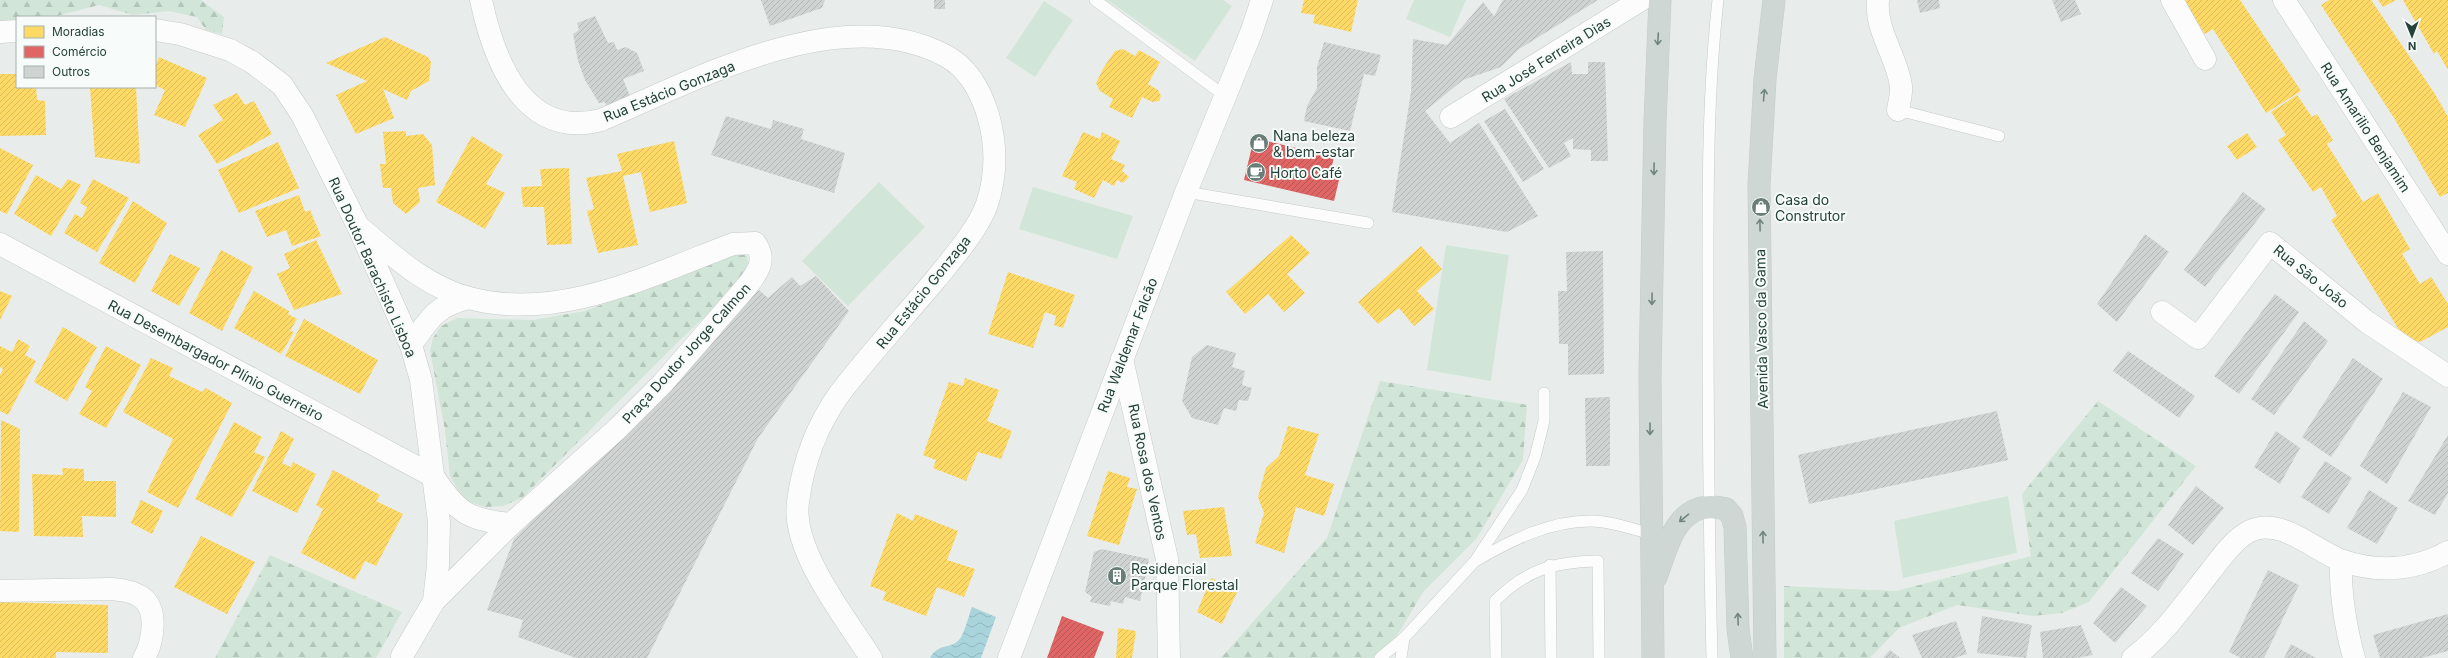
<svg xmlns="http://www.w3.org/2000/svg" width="2448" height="658" font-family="Inter,sans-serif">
  <defs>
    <pattern id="forest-firs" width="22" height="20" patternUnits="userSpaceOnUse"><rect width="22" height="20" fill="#d1e6d8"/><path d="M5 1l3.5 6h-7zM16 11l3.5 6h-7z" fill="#b3c6ba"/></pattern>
    <pattern id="water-waves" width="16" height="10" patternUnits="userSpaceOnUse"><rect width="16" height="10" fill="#a9d4db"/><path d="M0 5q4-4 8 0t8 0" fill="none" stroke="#91b7bd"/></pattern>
    <pattern id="homes-hatch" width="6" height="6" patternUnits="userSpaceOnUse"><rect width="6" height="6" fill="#ffd966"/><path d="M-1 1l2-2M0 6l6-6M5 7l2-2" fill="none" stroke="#dabb59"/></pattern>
    <pattern id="shops-hatch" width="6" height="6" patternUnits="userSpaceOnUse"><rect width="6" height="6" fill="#e06666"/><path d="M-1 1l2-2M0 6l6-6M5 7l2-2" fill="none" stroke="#b55655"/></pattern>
    <pattern id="building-hatch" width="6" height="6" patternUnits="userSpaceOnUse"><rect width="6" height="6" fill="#cfd4d2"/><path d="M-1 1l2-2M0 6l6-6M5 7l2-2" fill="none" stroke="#b2b7b5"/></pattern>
  </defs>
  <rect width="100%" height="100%" fill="#e8edeb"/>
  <!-- grass -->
  <g fill="#d1e6d8">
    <polygon points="1107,0 1223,0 1232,6 1195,61"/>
    <polygon points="1414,0 1466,0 1450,37 1406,19"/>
    <polygon points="1044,1 1073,20 1035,77 1006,58"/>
    <polygon points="879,182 925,227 848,306 802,261"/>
    <polygon points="1033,187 1133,216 1117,259 1019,229"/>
    <polygon points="1446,245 1509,255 1491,381 1427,370"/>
    <polygon points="2008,496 2017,553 1903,578 1894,521"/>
  </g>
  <!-- forest -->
  <g fill="url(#forest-firs)">
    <polygon points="0,0 201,0 224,17 222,34 206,30 197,17 169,11 133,15 99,5 57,16 17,17 17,20 0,22"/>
    <polygon points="740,253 747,256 748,263 738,285 678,342 522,498 503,506 485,507 468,501 458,490 450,476 445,430 430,351 433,338 441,326 457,318 533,320 585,311"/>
    <polygon points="1380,381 1527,405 1523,460 1477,538 1423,592 1384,658 1221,658 1327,538"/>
    <polygon points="2098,401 2196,466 2089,602 2062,613 2033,616 1957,605 1899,628 1870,658 1784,658 1784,586 1896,591 2031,556 2022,494"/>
    <polygon points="270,555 402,612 376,658 215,658"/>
  </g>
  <!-- water -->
  <path fill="url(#water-waves)" d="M972,607l24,10 -15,41h-51c8,-15 21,-9 29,-18 6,-7 9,-23 13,-33z"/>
  <!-- homes -->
  <g fill="url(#homes-hatch)">
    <polygon points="1304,0 1358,0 1351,32 1313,23 1315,15 1301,13"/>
    <polygon points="2181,0 2240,0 2301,91 2266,113 2213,29 2205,34"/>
    <polygon points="2329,0 2371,0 2435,94 2448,117 2448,193 2440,197 2394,118 2321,5"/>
    <polygon points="2378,0 2396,0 2383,7"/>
    <polygon points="2403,0 2448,0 2448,70 2437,51 2434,54"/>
    <polygon points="385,37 428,57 431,62 429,81 411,91 407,100 383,89 394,118 356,134 336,95 367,81 326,63"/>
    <polygon points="1123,49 1135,56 1139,50 1160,62 1148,84 1158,90 1161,96 1159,101 1152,102 1142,97 1132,118 1109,107 1113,99 1100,91 1096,83 1104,67 1115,51"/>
    <polygon points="159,57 207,78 185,127 154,115 165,90 155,85 155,67"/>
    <polygon points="0,74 17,74 17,87 36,87 37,100 45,101 46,135 0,136"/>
    <polygon points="90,87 136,87 140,164 95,157"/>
    <polygon points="237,93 245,105 254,101 272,134 217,164 198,135 223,120 213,105"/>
    <polygon points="2297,95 2312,117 2317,114 2333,140 2327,144 2363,202 2378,193 2410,249 2402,254 2420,284 2431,277 2448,304 2448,327 2420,342 2404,338 2331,220 2337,216 2321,187 2313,192 2278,140 2286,135 2271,112"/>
    <polygon points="406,131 406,136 423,134 432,145 435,185 418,188 420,202 406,214 393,203 391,188 383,188 380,164 386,164 383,132"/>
    <polygon points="1083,132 1100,139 1102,132 1120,141 1111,159 1125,165 1122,171 1129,177 1123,183 1117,180 1114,186 1103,180 1094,198 1074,189 1077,182 1062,176"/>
    <polygon points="2247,133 2257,147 2237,160 2227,146"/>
    <polygon points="472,136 503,155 486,184 505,193 485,229 436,202"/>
    <polygon points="674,141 687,203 650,212 641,172 623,176 638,245 598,253 587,211 594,209 586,178 622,171 617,154"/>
    <polygon points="278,142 299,188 239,213 218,170"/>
    <polygon points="0,148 33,165 7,214 0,211"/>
    <polygon points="569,168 572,244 547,245 544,207 523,207 521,187 542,186 540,169"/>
    <polygon points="36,175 61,189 68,179 81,185 51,236 14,214"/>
    <polygon points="93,179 129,198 97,252 64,233 75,214 82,218 87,207 80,203"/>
    <polygon points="299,195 305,212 310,210 321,236 292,246 286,230 267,237 255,211"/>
    <polygon points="133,201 167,223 135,283 99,263"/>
    <polygon points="1291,235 1310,253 1287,274 1305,293 1284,312 1268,294 1245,314 1226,292"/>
    <polygon points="316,240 342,294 294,310 277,274 290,268 284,254"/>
    <polygon points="1421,246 1442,269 1417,291 1434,309 1414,326 1399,308 1378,324 1358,302"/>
    <polygon points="221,250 253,267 222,331 189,313"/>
    <polygon points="170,254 200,268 179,306 151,291"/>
    <polygon points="1008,272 1075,295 1063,328 1054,325 1056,316 1045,312 1033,348 988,334"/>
    <polygon points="0,291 12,296 0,320"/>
    <polygon points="254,291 289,311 288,314 297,319 290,331 294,332 281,354 234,328"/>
    <polygon points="304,319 378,360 360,394 285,356"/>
    <polygon points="63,327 97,347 67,401 34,382"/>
    <polygon points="18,339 30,346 25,355 36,361 8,415 0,411 0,375 3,369 0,367 0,346 12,352"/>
    <polygon points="106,346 141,365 106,428 79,414 92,391 85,387"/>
    <polygon points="151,358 173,368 169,376 202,392 206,388 232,403 178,508 147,492 173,439 123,412"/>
    <polygon points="965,378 999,390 987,421 1012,431 1001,459 978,452 966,481 933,468 936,460 923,455 949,382 963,386"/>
    <polygon points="1,420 20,429 19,532 0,531"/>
    <polygon points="234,422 262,437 254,452 265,457 232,517 195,499"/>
    <polygon points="1288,426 1319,434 1305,475 1334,484 1324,516 1296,507 1284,553 1255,543 1264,513 1258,497 1266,468 1279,456"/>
    <polygon points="281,431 294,439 282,463 291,467 293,462 316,474 297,513 252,491"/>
    <polygon points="62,468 84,469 84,481 116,481 116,517 82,516 83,537 34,536 32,474 63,475"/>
    <polygon points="333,470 380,495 376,501 403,514 376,566 365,561 355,580 301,553 323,509 316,505"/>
    <polygon points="1108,471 1130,478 1127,487 1137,489 1119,545 1087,536"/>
    <polygon points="141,500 163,511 152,534 131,523"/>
    <polygon points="1224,507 1232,556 1200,558 1196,534 1187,535 1183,511"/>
    <polygon points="897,513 913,521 915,514 958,531 947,560 975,569 964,597 937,587 926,616 883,600 886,592 870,586"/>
    <polygon points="201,536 255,562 227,614 174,587"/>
    <polygon points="1211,578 1238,590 1222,624 1197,612"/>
    <polygon points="0,602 108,605 108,653 56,652 56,658 0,658"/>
    <polygon points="1118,628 1136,631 1132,658 1116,658"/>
  </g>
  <!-- shops -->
  <g fill="url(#shops-hatch)">
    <polygon points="1254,138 1334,157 1330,174 1340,176 1334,201 1244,180"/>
    <polygon points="1062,616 1104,632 1094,658 1047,658"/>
  </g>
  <!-- building -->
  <g fill="url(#building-hatch)">
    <polygon points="761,0 825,0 822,8 770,26"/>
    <rect x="934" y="0" width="11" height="9"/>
    <polygon points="1503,0 1598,0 1519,49 1501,67 1463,80 1425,111 1450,143 1479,123 1538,216 1507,232 1392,212 1411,92 1413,39 1447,45 1483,2 1494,16"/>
    <polygon points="1917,0 1939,0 1940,8 1920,13"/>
    <polygon points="2052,0 2075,0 2081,14 2061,22"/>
    <polygon points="595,16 608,43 614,42 617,50 626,47 637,53 644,71 623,79 632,101 608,110 605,102 599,103 585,80 578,61 573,34 579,30 577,23"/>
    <polygon points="1324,42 1381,55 1375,76 1364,74 1350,131 1304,121 1307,106 1317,88 1317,67"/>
    <polygon points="1571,62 1572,74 1588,74 1588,62 1605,62 1608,161 1591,161 1591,150 1573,149 1573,138 1564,143 1571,156 1549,168 1504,99"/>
    <polygon points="1505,109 1544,169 1523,182 1484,121"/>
    <polygon points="726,116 771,129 773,120 804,129 801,139 845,153 834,193 711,155"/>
    <polygon points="2243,192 2266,209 2205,287 2184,270"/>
    <polygon points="2145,234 2169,252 2117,322 2097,304"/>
    <polygon points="1603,251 1604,374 1568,375 1568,344 1559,344 1558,291 1567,291 1566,252"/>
    <polygon points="816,276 849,311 758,438 647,658 576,658 518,637 523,620 487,610 514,539 759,290 768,298 792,277 800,286"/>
    <polygon points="2275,294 2299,312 2239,394 2214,376"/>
    <polygon points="2304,321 2328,341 2274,415 2251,399"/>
    <polygon points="1207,345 1236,353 1232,367 1245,371 1242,385 1252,388 1248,401 1239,400 1236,411 1224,408 1218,425 1192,418 1182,401 1192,357"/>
    <polygon points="2128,351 2195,396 2179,418 2113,371"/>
    <polygon points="2353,358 2383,379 2331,457 2302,437"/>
    <polygon points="2403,392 2431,407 2387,484 2360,466"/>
    <polygon points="1610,397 1610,466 1586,466 1585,398"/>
    <polygon points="1997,411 2008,460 1809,504 1798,455"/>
    <polygon points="2276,431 2300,448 2280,484 2254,467"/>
    <polygon points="2448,435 2448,493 2435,515 2408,501"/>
    <polygon points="2325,461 2352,478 2329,514 2301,497"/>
    <polygon points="2196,486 2224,508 2193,545 2168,525"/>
    <polygon points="2369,490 2398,508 2377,544 2347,528"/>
    <polygon points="2158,538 2184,554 2158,591 2131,573"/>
    <polygon points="1102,549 1149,559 1140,601 1125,597 1123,604 1111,601 1110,606 1090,602 1092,597 1085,592 1094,552"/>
    <polygon points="2268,570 2299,585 2264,658 2241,658 2229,652"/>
    <polygon points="2121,587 2147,606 2115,643 2093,623"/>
    <polygon points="2448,614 2448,651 2422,658 2380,658 2373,635"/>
    <polygon points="1982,616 2032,625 2026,658 1977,653"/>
    <polygon points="1956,621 1967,654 1954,658 1922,658 1912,635"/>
    <polygon points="2081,625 2093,655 2076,658 2043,658 2040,632"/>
    <polygon points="2291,644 2316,658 2284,658"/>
    <polygon points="1890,650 1900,658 1883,658"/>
  </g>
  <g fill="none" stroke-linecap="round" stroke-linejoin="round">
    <!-- service casing -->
    <g stroke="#c5cac8" stroke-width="12">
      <g id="service">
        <polyline points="1095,0 1225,96"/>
        <polyline points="1898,110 1999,136"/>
        <polyline points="1186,192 1368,223"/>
        <path d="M1477,560c35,-20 72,-39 114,-39 20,0 41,8 60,13"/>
        <polyline points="1550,565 1551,658"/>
        <polyline points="1380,658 1404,638"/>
        <polyline points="1401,658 1404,638 1475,561 1522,490 1535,457 1544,421 1544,393"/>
        <path d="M1496,658l-1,-57c32,-32 59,-39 103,-40l1,97"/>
        <path d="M1712,658c-3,-120 -4,-240 -4,-361 0,-99 -1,-198 10,-297"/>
      </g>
    </g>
    <!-- minor casing -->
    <g stroke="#c5cac8" stroke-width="23">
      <g id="minor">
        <path d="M481,0c13,61 43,140 120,120 99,-42 240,-120 345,-64 22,12 35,36 42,59 9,31 9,59 -1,89 -8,24 -35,55 -51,75 -32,38 -66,75 -96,114 -23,32 -37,70 -42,109 -7,48 47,115 73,156"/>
        <path d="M1878,0c-3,31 19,56 23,86 1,7 -2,17 -3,24"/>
        <polyline points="2172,0 2205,59"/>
        <polyline points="2284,0 2448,254"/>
        <polyline points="155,30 180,34 230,50 252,62 282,85 302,115 358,226 411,345 421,380 439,522 438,565 434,601"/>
        <polyline points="0,32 17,31"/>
        <polyline points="1451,117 1641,0"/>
        <path d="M358,226c33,28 68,61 111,72 90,24 182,-23 264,-54l22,-1c12,17 3,29 -8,43l-85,98 -45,45 -106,95 -77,77 -32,55"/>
        <path d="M0,244l433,232c24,36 34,44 78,48"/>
        <polyline points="2162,312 2198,338 2270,243 2367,322 2448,376"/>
        <path d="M411,345c19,-27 25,-39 57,-47"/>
        <polyline points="1122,359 1167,559 1169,658"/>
        <path d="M2341,561c-1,34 4,64 13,97"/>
        <path d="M0,591l111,-2c11,1 21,2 30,8 18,12 12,45 3,61"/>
        <path d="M2133,658c31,-23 53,-56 77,-86 11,-14 24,-33 40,-41 31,-15 66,21 93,30 36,12 72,9 105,-9"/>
      </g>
    </g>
    <!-- tertiary casing -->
    <g stroke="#c5cac8" stroke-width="23">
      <polyline id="tertiary" points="1009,658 1186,192 1251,33 1262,0"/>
    </g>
    <!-- primary casing -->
    <g stroke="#c3ccc9" stroke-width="23">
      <g id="primary">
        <path d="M1656,577c13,-35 22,-80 70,-68l6,7 3,11 3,102 4,29"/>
        <polyline points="1653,658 1650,375 1655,122 1660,0"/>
        <polyline points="1765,658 1759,185 1765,79 1774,0"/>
      </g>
    </g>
    <!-- service -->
    <use href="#service" stroke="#fcfcfc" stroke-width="11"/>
    <!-- minor -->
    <use href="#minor" stroke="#fcfcfc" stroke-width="22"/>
    <!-- tertiary -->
    <use href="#tertiary" stroke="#fcfcfc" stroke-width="22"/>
    <!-- primary -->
    <use href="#primary" stroke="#cfd7d5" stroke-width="22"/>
  </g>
  <!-- one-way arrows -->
  <defs><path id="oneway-shaft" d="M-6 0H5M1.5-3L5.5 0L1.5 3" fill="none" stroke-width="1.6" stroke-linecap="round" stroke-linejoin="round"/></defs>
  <g stroke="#718580">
    <use href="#oneway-shaft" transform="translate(1658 39) rotate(93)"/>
    <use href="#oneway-shaft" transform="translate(1764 95) rotate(-85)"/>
    <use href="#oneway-shaft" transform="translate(1654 169) rotate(91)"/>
    <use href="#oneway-shaft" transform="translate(1760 225) rotate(-91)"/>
    <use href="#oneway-shaft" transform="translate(1652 299) rotate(91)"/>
    <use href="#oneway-shaft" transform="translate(1650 429) rotate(90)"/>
    <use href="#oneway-shaft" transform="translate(1684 518) rotate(141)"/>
    <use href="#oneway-shaft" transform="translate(1763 537) rotate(-91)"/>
    <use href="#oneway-shaft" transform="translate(1738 619) rotate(-92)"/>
  </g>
  <!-- icons -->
  <defs>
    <g id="shop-disc" transform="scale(1)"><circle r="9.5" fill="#697e78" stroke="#f7fbf9"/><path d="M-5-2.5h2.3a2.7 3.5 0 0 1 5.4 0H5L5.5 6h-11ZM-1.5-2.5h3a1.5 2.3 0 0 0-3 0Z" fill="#fff"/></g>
    <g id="cafe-disc" transform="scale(1)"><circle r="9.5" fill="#697e78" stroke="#f7fbf9"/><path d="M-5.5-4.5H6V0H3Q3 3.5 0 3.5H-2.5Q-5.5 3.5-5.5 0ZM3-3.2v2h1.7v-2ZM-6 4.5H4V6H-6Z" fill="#fff"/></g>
    <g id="building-disc" transform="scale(1)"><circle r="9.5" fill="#697e78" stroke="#f7fbf9"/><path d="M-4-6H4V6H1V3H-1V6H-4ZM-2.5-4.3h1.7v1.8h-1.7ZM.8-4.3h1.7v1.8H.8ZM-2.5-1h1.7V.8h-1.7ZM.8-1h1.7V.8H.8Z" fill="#fff"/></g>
  </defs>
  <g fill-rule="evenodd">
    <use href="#shop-disc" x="1259" y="143"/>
    <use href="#cafe-disc" x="1256" y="172"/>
    <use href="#shop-disc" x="1761" y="207"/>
    <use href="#building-disc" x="1117" y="576"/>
  </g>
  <g text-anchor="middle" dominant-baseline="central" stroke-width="4" stroke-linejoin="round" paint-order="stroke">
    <!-- street labels -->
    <g font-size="14" fill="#24423a" stroke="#f7fbf9">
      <text transform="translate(1546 59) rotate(-32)">Rua José Ferreira Dias</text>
      <text transform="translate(669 91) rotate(-22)">Rua Estácio Gonzaga</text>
      <text transform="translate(2366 127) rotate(57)">Rua Amarilio Benjamim</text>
      <text transform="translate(373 267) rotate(66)">Rua Doutor Barachisto Lisboa</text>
      <text transform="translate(2311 276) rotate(39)">Rua São João</text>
      <text transform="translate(923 292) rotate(-51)">Rua Estácio Gonzaga</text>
      <text transform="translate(1761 329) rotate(-91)">Avenida Vasco da Gama</text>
      <text transform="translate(1127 345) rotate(-69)">Rua Waldemar Falcão</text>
      <text transform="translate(686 353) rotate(-48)">Praça Doutor Jorge Calmon</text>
      <text transform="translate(216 360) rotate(28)">Rua Desembargador Plínio Guerreiro</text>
      <text transform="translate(1148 472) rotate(78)">Rua Rosa dos Ventos</text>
    </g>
    <!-- poi labels -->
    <g font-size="14" fill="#24423a" stroke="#f7fbf9" text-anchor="start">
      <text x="1273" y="135">Nana beleza<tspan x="1273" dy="16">&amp; bem-estar</tspan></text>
      <text x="1270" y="172">Horto Café</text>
      <text x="1775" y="199">Casa do<tspan x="1775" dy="16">Construtor</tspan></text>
      <text x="1131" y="568">Residencial<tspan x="1131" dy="16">Parque Florestal</tspan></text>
    </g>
  </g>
  <!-- legend -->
  <rect x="16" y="16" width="140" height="72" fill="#f7fbf9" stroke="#a3b1ad"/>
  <rect x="24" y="26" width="20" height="12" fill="#ffd966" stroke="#a3b1ad"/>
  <text x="52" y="36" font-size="12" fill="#24423a">Moradias</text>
  <rect x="24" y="46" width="20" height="12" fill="#e06666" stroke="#a3b1ad"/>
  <text x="52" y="56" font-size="12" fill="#24423a">Comércio</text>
  <rect x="24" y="66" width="20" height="12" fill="#cfd4d2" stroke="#a3b1ad"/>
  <text x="52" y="76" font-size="12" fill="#24423a">Outros</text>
  <!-- north arrow -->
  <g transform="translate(2412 36) rotate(179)" stroke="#f7fbf9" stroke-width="3" paint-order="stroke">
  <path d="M0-3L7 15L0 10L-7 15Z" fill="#24423a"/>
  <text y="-6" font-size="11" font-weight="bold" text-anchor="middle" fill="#24423a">N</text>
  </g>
</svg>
